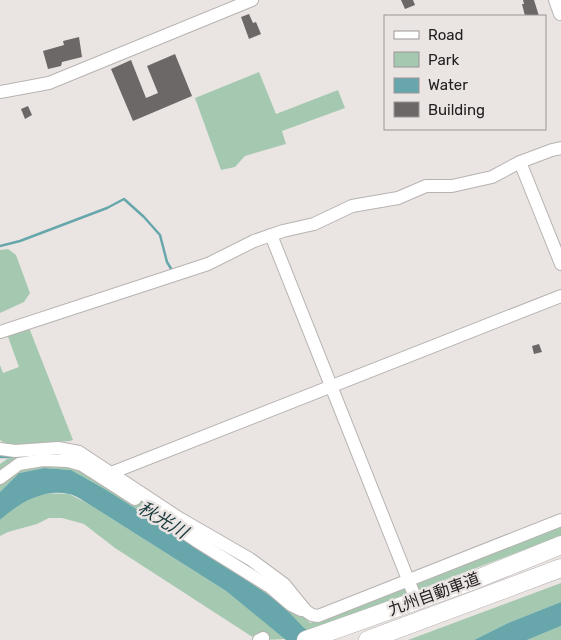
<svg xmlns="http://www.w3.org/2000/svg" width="561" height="640" font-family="Rubik,'Noto Sans JP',sans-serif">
  <rect width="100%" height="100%" fill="#eae5e3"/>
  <!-- green -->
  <g fill="#a5c9b0">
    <polygon points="259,72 276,114 338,90 345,108 282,131 286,144 245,156 235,167 221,170 195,98"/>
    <polygon points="8,249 16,255 30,293 24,302 0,313 0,250"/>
    <polygon points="28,325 73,440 70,441 8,445 0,440 0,365 3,373 19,367 7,334"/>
    <polygon points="30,453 71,453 240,559 278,587 310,623 561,525 561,536 308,631 103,488 71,470 44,468 19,473 0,492 0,464 7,459"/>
    <polygon points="41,493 69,494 87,503 226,591 286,639 264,640 251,636 115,548 84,524 62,518 49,518 37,524 8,532 0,536 0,520 12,509"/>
    <polygon points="561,583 561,602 508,623 474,640 408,640"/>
    <polygon points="561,626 561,640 527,640"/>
  </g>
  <!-- water -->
  <g fill="#67a7ac">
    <path d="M44,468l27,2 32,18 126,80 51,35 23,24 17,13h-34l-60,-49 -139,-88c-5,-3 -12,-8 -18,-9 -26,-6 -50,9 -69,26v-28l19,-19z"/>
    <polygon points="561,602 561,626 527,640 474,640 508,623"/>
  </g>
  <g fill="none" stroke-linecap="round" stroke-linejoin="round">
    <!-- stream -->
    <g stroke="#67a7ac" stroke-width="2.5">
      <polyline points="0,246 20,241 107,208 124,199 144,217 160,235 167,262 173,272"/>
      <polyline points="0,457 11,457"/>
    </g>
  </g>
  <!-- building -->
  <g fill="#6c6867">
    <polygon points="401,0 413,0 415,5 405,9"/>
    <polygon points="523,0 534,0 539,16 525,16 522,4 524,4"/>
    <polygon points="249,14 253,23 256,22 261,34 249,39 241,17"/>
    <polygon points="79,37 82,57 62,62 61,66 48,69 43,51 64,45 63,41"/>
    <polygon points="175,54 192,96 133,121 111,69 131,60 146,98 158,93 147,66"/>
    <polygon points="28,106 32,115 25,119 21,109"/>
    <polygon points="539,344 542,352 534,354 532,346"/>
  </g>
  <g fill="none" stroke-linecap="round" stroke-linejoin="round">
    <!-- minor casing -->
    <g stroke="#b7b3b1" stroke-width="14">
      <g id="minor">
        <polyline points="555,0 560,14"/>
        <polyline points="0,92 49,83 252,0"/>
        <polyline points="520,162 561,264"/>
        <polyline points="271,235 413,592"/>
        <polyline points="0,332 208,264 254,241 283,231 314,224 352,206 398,198 426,186 452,186 492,177 520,162 552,150 561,148"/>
        <polyline points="0,449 15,451 58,448 79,452 179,518 250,559 284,584 306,611 312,615 318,616 561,520"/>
        <polyline points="111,473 561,296"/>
        <polyline points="0,478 19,464 43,460 68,461 82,465 135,499"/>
        <polyline points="160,516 198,542 270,587 291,605 301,610"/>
        <polyline points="259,640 263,638"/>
      </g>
    </g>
    <!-- highway casing -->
    <g stroke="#b7b3b1" stroke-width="19">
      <g id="highway">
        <polyline points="306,640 472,581 561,545"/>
        <polyline points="368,640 561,568"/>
      </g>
    </g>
    <!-- minor -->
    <use href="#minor" stroke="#fff" stroke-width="12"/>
    <!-- highway -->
    <use href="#highway" stroke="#fff" stroke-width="18"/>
  </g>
  <g text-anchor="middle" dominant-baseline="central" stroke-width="5" stroke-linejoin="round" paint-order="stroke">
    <!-- street labels -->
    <g font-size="16" fill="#222020" stroke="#eae5e3">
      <text transform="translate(434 594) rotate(-20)">九州自動車道</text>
    </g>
    <!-- water labels -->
    <g font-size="18" font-style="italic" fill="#163739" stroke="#eae5e3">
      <text transform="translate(163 520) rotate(31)">秋光川</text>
    </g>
  </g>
  <!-- legend -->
  <rect x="384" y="15" width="162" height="115" fill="#eae5e3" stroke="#9a9695"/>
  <rect x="394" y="31" width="25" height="8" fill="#ffffff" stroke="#9a9695"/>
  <text x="428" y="40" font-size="15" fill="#222020">Road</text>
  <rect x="394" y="52" width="25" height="15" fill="#a5c9b0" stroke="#9a9695"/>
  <text x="428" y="65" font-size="15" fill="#222020">Park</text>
  <rect x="394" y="78" width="25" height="15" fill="#67a7ac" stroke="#9a9695"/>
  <text x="428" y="90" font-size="15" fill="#222020">Water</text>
  <rect x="394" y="102" width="25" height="15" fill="#6c6867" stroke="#9a9695"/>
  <text x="428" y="115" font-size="15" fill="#222020">Building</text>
</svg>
